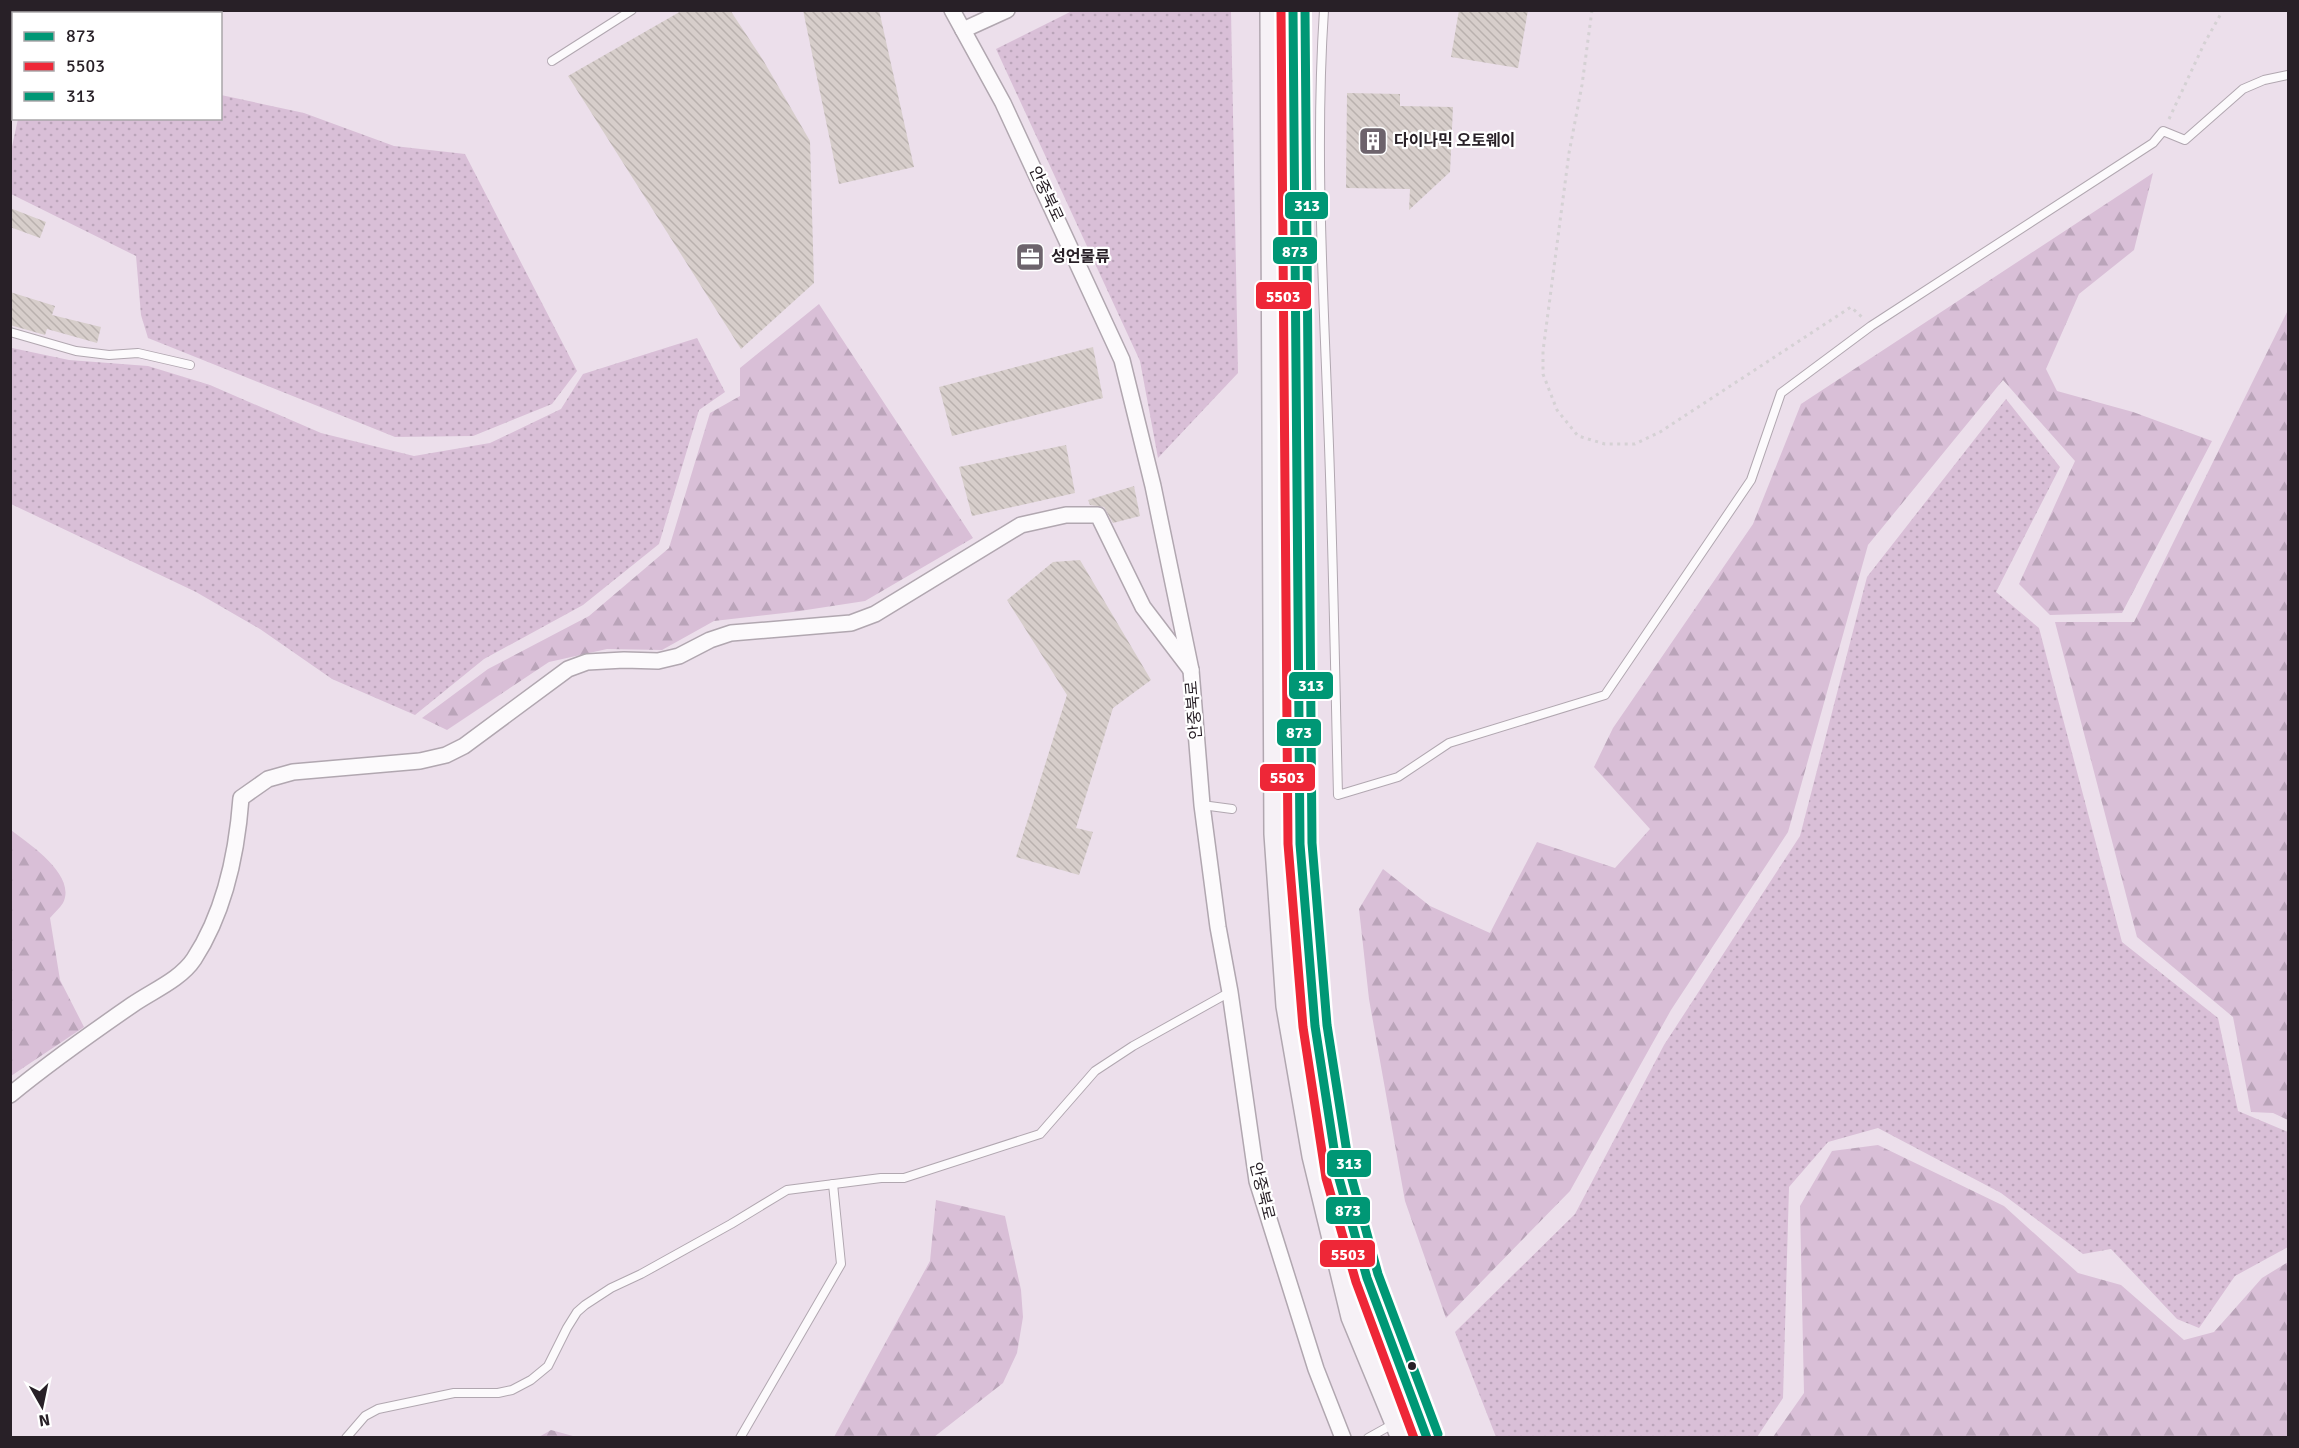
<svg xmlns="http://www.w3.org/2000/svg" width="2299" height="1448" font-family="Signika,'Noto Sans KR',sans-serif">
  <defs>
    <pattern id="grass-dots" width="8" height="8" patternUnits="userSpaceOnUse" patternTransform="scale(1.5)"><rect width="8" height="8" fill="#d9bfd7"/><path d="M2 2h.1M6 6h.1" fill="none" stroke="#baa4b9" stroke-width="1.8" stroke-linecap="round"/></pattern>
    <pattern id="forest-firs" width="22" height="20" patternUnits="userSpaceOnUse" patternTransform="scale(1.5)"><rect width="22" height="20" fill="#d9bfd7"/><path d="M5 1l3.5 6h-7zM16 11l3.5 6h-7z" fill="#baa4b9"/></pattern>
    <pattern id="building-back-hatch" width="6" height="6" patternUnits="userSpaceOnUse" patternTransform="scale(1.5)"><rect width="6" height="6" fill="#d7cecb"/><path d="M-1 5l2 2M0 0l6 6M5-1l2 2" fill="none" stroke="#b9b1ae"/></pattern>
  </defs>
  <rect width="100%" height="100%" fill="#ecdfeb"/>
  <!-- grass -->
  <g fill="url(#grass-dots)">
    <polygon points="160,10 162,13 14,14 13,66 11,66 11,11"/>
    <polygon points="1074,10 1231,11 1238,373 1158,458 1140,361 996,49"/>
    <polygon points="221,95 304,113 394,146 465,154 577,371 552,404 473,436 395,437 148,338 141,315 136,256 11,194 11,151 18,119 220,118"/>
    <polygon points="697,338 725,392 699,410 659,544 583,605 484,659 415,715 332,679 260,629 196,592 11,504 12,348 69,360 148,366 210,385 321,433 414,456 490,443 561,409 583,374"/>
    <polygon points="2006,399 2060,467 1996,592 2039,628 2122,942 2218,1018 2238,1111 2288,1132 2288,1247 2235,1276 2199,1328 2177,1319 2111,1249 2083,1254 2001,1193 1878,1128 1828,1142 1789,1187 1783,1398 1757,1437 1496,1437 1455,1332 1575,1214 1664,1045 1800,836 1867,577"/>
  </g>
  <!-- forest -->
  <g fill="url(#forest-firs)">
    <polygon points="2153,173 2134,250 2079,294 2046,369 2057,391 2133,412 2212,441 2122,613 2050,615 2019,584 2075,461 2003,380 1868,545 1788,832 1671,1010 1570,1191 1446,1318 1405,1201 1369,999 1359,909 1383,869 1430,906 1490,933 1537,842 1615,868 1650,829 1594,767 1613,728 1753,524 1801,404"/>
    <polygon points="819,304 973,538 865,601 793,612 714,621 662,650 607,649 549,662 447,730 422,718 488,669 589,616 669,548 710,413 740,396 740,368"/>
    <polygon points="2288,310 2288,1120 2273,1113 2251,1112 2233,1017 2137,937 2055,622 2134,622"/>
    <path d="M11,830c18,14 66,45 52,73 -3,5 -9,10 -13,15l10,62 24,47 -73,49z"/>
    <polygon points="1878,1145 2004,1206 2078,1273 2121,1285 2184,1340 2214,1332 2262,1278 2288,1262 2288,1437 1773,1437 1804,1393 1800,1206 1832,1151"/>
    <polygon points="936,1200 1005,1216 1021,1290 1023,1317 1017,1353 1003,1383 934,1437 834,1437 930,1261"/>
    <polygon points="551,1430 573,1436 574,1437 539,1437"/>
  </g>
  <!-- building -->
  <g fill="url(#building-back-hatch)">
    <polygon points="683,10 730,10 763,60 810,141 814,283 741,349 568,76"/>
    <polygon points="803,10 879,10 914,167 839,184"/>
    <polygon points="1459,10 1528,10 1518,68 1451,57"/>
    <polygon points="1347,93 1400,94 1400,106 1453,107 1450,172 1409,210 1410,189 1346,188"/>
    <polygon points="10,208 46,222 40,238 10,227"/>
    <polygon points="10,292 55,306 52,315 101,327 97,343 47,329 45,335 10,325"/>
    <polygon points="1093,347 1103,398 952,436 939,387"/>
    <polygon points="1066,445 1075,493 972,516 959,467"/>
    <polygon points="1134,486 1140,516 1113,523 1104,507 1090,505 1088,500"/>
    <polygon points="1080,560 1151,680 1113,708 1076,828 1093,832 1079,875 1016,857 1067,695 1007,600 1053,562"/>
  </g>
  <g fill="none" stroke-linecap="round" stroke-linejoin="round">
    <!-- lane casing -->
    <g stroke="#b1a7b0" stroke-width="10">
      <g id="lane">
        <path d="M1324,10c-9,136 -1,273 4,409 5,125 7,251 10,376l60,-18 51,-34 156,-48 146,-215 30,-87 90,-67 282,-183 10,-12 22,9 58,-51 21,-9 24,-5"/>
        <polyline points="552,61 632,10"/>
        <polyline points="10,332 76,351 109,355 138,353 190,365"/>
        <polyline points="1202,805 1232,809"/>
        <polyline points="346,1438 365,1416 378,1409 454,1393 498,1393 512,1390 531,1380 548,1366 567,1328 577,1312 585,1305 611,1288 641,1274 731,1224 787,1190 881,1178 904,1178 1040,1134 1095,1071 1133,1046 1230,992"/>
        <polyline points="740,1438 841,1264 833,1184"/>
        <polyline points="1368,1438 1395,1423 1419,1417"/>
      </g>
    </g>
    <!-- street casing -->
    <g stroke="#b1a7b0" stroke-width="18">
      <g id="street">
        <polyline points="952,10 1003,103 1122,360 1153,486 1191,670 1202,805 1218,927 1230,992 1257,1181 1316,1369 1343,1438"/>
        <polyline points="963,30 1007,10"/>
        <path d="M10,1095c40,-33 80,-61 122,-90 20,-14 48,-25 62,-46 30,-46 43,-107 47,-161l27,-19 25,-7 127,-11 26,-6 18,-9 104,-77 19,-7 37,-2 34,1 21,-5 31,-16 21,-7 120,-10 24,-9 146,-89 45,-10h32l45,92 48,63"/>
      </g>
    </g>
    <!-- secondary casing -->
    <g stroke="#b1a7b0" stroke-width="24">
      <g id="secondary">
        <polyline points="1271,10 1275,834 1287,1006 1313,1156 1352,1317 1402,1438"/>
        <polyline points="1293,10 1300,844 1315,1026 1338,1175 1367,1278 1427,1438"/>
      </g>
    </g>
    <!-- path -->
    <g stroke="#d5d1d4" stroke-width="3" stroke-dasharray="3 4.5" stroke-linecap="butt">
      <polyline points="1592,10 1582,85 1569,153 1543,351 1543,374 1557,410 1578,436 1605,444 1635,444 1660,432 1851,307 1863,318"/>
      <polyline points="2169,119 2204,44 2223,10"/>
    </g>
    <!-- lane -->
    <use href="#lane" stroke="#fcfafc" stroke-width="8"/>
    <!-- street -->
    <use href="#street" stroke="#fcfafc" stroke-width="15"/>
    <!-- secondary -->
    <use href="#secondary" stroke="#f6f1f6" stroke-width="21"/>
    <!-- bus-1 casing -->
    <g stroke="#fff" stroke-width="14">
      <polyline id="bus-1" points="1293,10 1300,844 1315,1026 1338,1175 1367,1278 1427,1438"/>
    </g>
    <!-- bus-2 casing -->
    <g stroke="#fff" stroke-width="14">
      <polyline id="bus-2" points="1281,10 1288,844 1303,1027 1326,1178 1356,1282 1414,1438"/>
    </g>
    <!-- bus-3 casing -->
    <g stroke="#fff" stroke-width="14">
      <polyline id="bus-3" points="1305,10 1312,843 1327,1025 1350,1172 1378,1274 1438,1434"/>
    </g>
    <!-- bus-1 -->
    <use href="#bus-1" stroke="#009775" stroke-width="9"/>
    <!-- bus-2 -->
    <use href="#bus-2" stroke="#ee2737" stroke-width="9"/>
    <!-- bus-3 -->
    <use href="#bus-3" stroke="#009775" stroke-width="9"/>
  </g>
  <!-- icons -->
  <defs>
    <g id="building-square" transform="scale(1.5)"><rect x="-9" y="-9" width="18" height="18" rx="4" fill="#6d636c" stroke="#fff"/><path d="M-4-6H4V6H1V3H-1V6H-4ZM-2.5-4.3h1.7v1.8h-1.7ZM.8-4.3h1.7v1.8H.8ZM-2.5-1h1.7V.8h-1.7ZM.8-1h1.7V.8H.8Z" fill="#fff"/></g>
    <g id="office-square" transform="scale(1.5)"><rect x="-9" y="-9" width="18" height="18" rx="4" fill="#6d636c" stroke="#fff"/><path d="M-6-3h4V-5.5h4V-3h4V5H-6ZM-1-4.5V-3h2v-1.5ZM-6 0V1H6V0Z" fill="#fff"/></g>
  </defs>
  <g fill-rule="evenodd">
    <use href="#building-square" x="1373" y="141"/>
    <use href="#office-square" x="1030" y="257"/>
  </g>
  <!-- markers -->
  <circle fill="#282027" stroke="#fff" stroke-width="2" cx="1412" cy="1366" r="5"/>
  <g text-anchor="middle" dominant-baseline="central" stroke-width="4.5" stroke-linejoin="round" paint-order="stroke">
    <!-- poi labels -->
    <g font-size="16" font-weight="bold" fill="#282027" stroke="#fff" text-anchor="start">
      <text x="1394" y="141">다이나믹 오토웨이</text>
      <text x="1051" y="257">성언물류</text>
    </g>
    <!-- street labels -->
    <g font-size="16" fill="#282027" stroke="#fff">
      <text transform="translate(1046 194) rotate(65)">안중북로</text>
      <text transform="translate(1194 710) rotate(-95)">안중북로</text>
      <text transform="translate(1262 1191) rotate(76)">안중북로</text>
    </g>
  </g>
  <g stroke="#fff" stroke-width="2">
    <rect x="1284" y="191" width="45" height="29" rx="6" fill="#009775"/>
    <rect x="1272" y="236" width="46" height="29" rx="6" fill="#009775"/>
    <rect x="1255" y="281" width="57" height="29" rx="6" fill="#ee2737"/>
    <rect x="1288" y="671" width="46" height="29" rx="6" fill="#009775"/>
    <rect x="1276" y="718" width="46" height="29" rx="6" fill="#009775"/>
    <rect x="1259" y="763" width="57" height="29" rx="6" fill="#ee2737"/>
    <rect x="1326" y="1149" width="46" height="29" rx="6" fill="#009775"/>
    <rect x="1325" y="1196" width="46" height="29" rx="6" fill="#009775"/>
    <rect x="1319" y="1239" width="57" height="29" rx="6" fill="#ee2737"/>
  </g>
  <g font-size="16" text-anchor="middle" font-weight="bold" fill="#fff">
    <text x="1307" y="211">313</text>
    <text x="1295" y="257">873</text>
    <text x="1283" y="302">5503</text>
    <text x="1311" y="691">313</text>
    <text x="1299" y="738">873</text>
    <text x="1287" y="783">5503</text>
    <text x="1349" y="1169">313</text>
    <text x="1348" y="1216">873</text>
    <text x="1348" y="1260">5503</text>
  </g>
  <!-- border -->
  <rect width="2299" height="1448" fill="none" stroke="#282027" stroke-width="24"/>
  <!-- legend -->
  <rect x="12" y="12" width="210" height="108" fill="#ffffff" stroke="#a9a6a9" stroke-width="1.5"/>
  <rect x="24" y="32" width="30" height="9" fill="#009775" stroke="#a9a6a9" stroke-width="1.5"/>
  <text x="66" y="42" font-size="18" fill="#282027">873</text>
  <rect x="24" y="62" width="30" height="9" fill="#ee2737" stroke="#a9a6a9" stroke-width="1.5"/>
  <text x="66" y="72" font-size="18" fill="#282027">5503</text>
  <rect x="24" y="92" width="30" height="9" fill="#009775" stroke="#a9a6a9" stroke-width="1.5"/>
  <text x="66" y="102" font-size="18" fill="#282027">313</text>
  <!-- north arrow -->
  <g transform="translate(42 1406) rotate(171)" stroke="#ffffff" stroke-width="4.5" paint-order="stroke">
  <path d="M0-4.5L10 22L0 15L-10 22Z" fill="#282027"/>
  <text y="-9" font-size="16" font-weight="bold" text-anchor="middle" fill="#282027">N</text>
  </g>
</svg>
